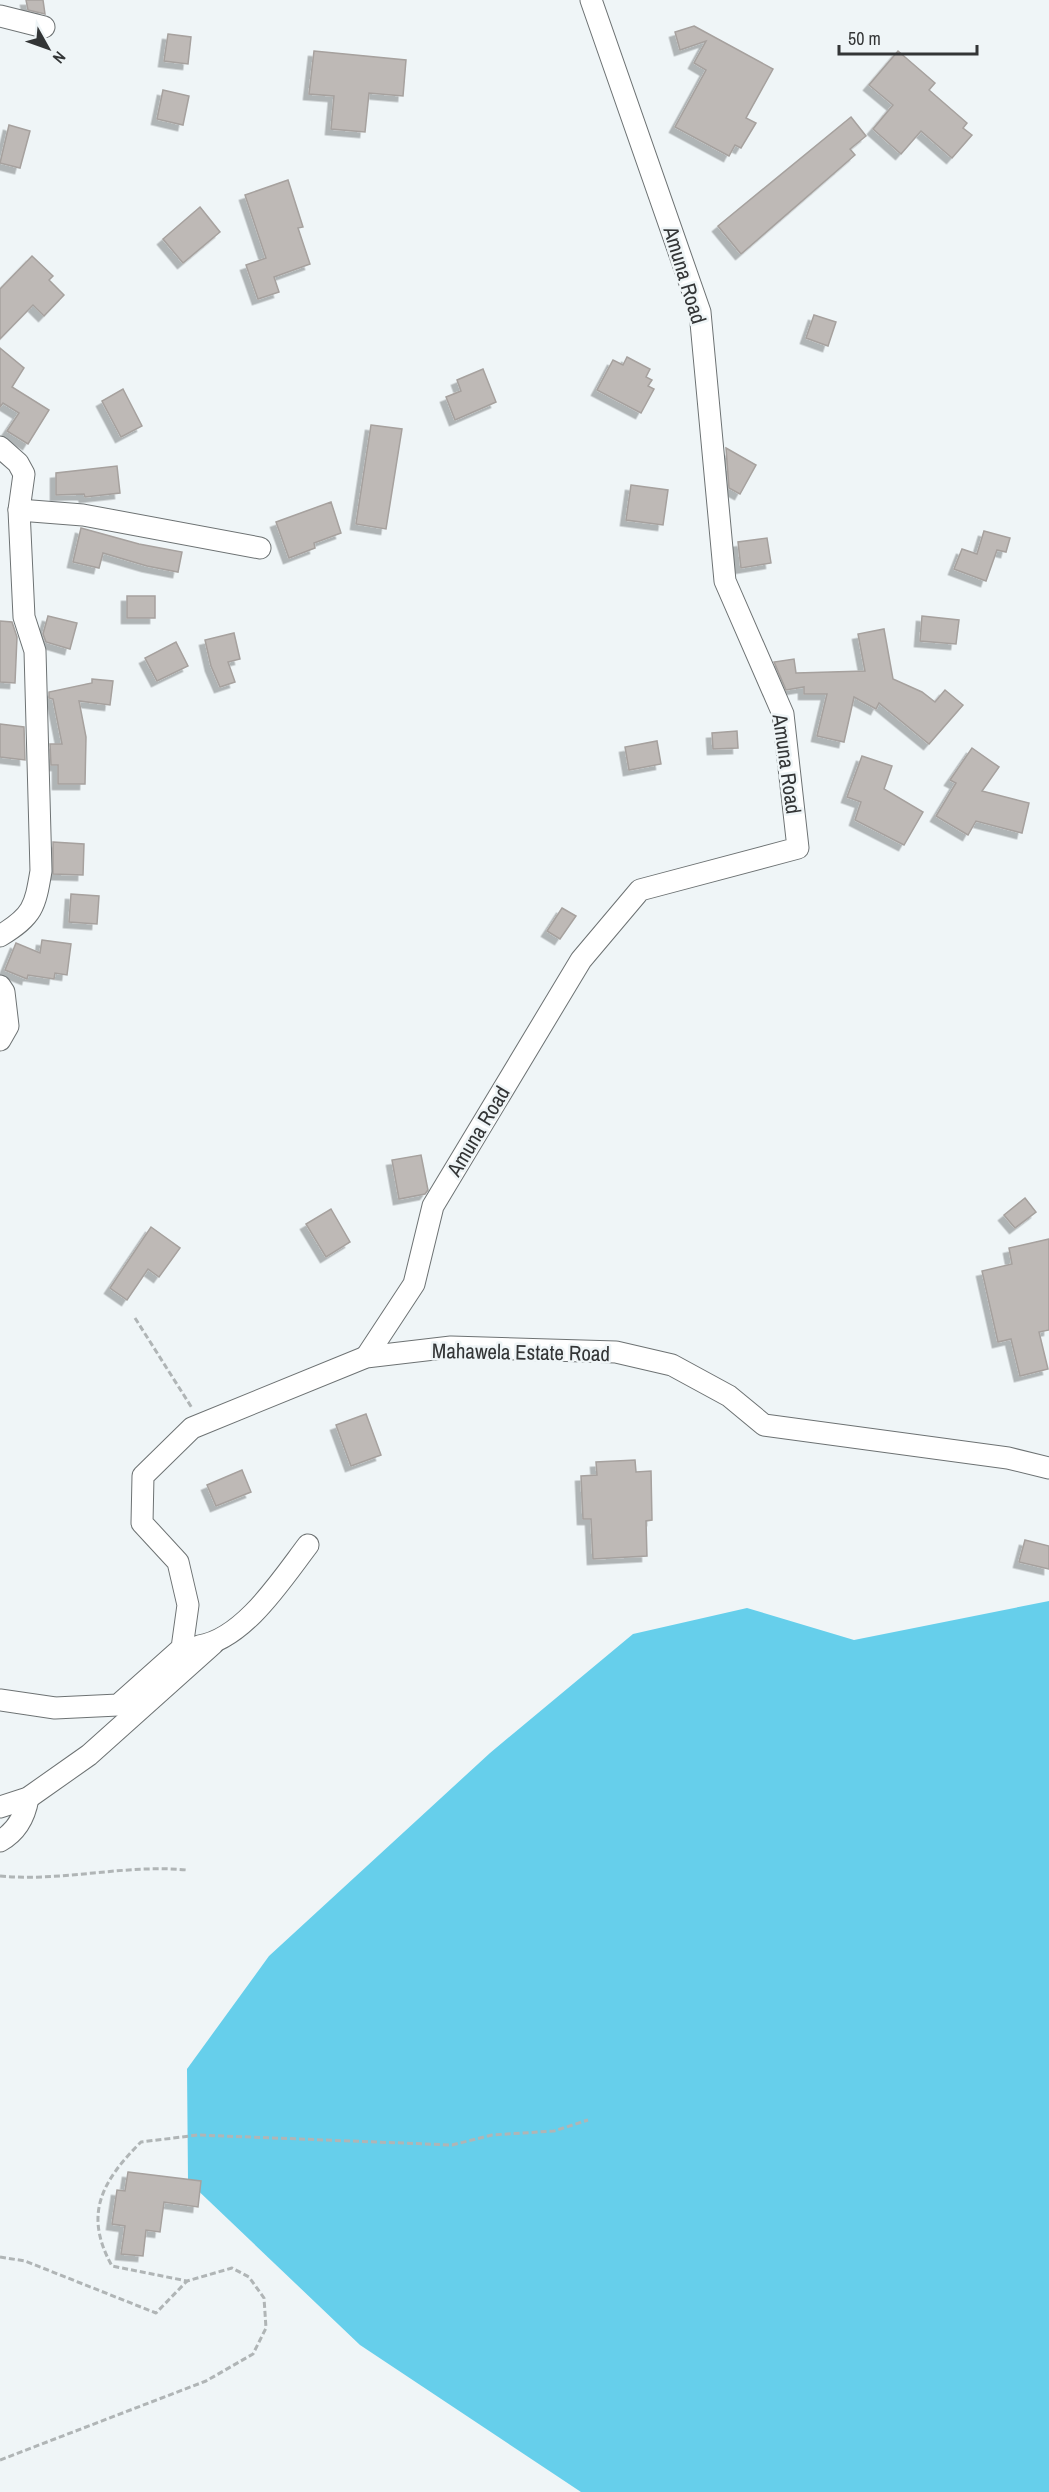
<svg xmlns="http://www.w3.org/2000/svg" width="1049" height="2492" font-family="'Archivo Narrow',sans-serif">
  <defs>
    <filter id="shadow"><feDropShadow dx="-5.5" dy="5.5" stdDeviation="0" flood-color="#0004"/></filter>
  </defs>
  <rect width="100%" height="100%" fill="#eff5f7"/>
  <!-- forest -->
  <polygon fill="#66cfeb" points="1049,1601 1049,2492 581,2492 360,2345 188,2181 187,2069 269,1956 490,1753 633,1634 747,1608 854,1640"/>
  <!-- building -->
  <g fill="#beb9b6" stroke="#a6a19e" stroke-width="1.5" filter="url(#shadow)">
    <polygon points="26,0 43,0 45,14 28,10"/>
    <polygon points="694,26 773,69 746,118 756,123 741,148 735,145 729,156 675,127 706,70 694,63 706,41 680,50 675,32"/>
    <polygon points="168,34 191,37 188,64 164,61"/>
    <polygon points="314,51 406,60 403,96 369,93 365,132 331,129 334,96 309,94"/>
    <polygon points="898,51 935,83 929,90 967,123 963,128 972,135 952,158 921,131 901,154 873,129 893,105 869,85"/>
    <polygon points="163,90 189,96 183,125 157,119"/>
    <polygon points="851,117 866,136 850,149 855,155 741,254 718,226"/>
    <polygon points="9,125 30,131 20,168 0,163"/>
    <polygon points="288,180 303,227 298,228 310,264 274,277 279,292 258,299 246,265 266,258 245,195"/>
    <polygon points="200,207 220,232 183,263 163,239"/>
    <polygon points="32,256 53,276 49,280 64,295 44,316 33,305 0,339 0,289"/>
    <polygon points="814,315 836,322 828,346 806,338"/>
    <polygon points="0,348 24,368 12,387 49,410 28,444 7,431 19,413 3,403 0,407"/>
    <polygon points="627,357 650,369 646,377 652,380 648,386 654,389 641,413 597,390 613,360 623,365"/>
    <polygon points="483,369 496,402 455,420 446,397 461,391 457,380"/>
    <polygon points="123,389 142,426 121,437 102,401"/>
    <polygon points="371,425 402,429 386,529 356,524"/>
    <polygon points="726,448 756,465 740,494 729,488"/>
    <polygon points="117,466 120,493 85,497 84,494 56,495 56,473"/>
    <polygon points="631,485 668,490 663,525 626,520"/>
    <polygon points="331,502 341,533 314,543 315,548 289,558 276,522"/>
    <polygon points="81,528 139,544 182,552 178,572 147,566 103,553 99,568 73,562"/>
    <polygon points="984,531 1010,538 1006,552 997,550 986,581 954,569 962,549 977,554"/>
    <polygon points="767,538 771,563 741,568 738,542"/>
    <rect x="127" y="596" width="28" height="22"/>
    <polygon points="48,616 77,623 70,649 46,642 43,634"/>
    <polygon points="922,616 959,620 956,644 920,641"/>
    <polygon points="0,621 12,622 17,637 15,683 0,682"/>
    <polygon points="884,629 893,679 922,692 935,702 945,690 963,705 929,744 879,703 876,709 854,697 844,742 817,736 827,694 804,694 804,687 786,690 774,662 794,659 796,673 865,671 858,634"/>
    <polygon points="234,633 240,659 228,662 235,682 220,687 211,666 205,640"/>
    <polygon points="176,642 188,666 157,681 145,658"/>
    <polygon points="92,679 113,681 110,705 79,701 86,737 85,784 58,784 58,765 51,765 50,744 62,744 53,699 49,698 49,692 92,683"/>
    <polygon points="0,724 24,727 25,760 0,757"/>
    <polygon points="737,731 738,748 713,749 712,733"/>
    <polygon points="657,741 661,764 629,770 625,747"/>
    <polygon points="972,748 999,767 982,791 1029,803 1022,833 976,821 968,835 936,816 956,783 950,780"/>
    <polygon points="862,756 892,766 884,789 923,812 904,845 855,820 861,802 847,797"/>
    <polygon points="53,842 84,844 83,875 53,874"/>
    <polygon points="71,894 99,896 97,924 69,922"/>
    <polygon points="562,908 576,916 560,939 547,931"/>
    <polygon points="42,940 71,944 67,975 55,973 54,979 28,975 27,979 5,970 16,943 40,953"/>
    <polygon points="421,1155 428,1190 425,1194 399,1199 392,1160"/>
    <polygon points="1025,1198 1036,1212 1015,1228 1004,1215"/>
    <polygon points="331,1209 350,1242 326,1257 306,1224"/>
    <polygon points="151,1227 180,1248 159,1277 148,1269 127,1300 110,1288"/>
    <polygon points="1049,1239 1049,1330 1039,1332 1048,1369 1020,1376 1011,1339 998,1342 982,1271 1012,1264 1009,1248"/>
    <polygon points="366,1414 381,1455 351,1466 336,1425"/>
    <polygon points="635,1460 636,1472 651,1471 652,1520 646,1521 647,1556 593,1559 591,1519 583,1519 581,1476 597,1475 596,1462"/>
    <polygon points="242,1470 251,1492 216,1506 207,1485"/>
    <polygon points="1025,1540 1049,1546 1049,1569 1019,1562"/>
    <polygon points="128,2172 201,2181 198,2207 164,2202 160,2232 146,2230 143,2256 121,2254 125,2226 112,2224 117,2190 125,2191"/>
  </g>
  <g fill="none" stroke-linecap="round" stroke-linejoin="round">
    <!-- street casing -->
    <g stroke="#6d7273" stroke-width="23">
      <g id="street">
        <polyline points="0,16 44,27"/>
        <path d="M0,447l18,16 6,11 -5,36 5,107 11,34 6,220c-6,36 -8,45 -41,65"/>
        <polyline points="19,510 83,515 260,548"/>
        <polyline points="0,986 4,992 8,1026 0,1040"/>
        <polyline points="366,1357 414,1284 433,1206 581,960 640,890 798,848 783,714 725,581 700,312 591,0"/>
        <path d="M199,1646c45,-7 83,-67 109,-101"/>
        <polyline points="0,1700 55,1708 118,1705 182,1648 188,1605 178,1562 142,1523 143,1476 192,1428 366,1357 451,1347 616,1352 672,1365 729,1396 764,1425 1008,1458 1049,1468"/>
        <polyline points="0,1807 28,1798 89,1755 213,1644"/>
        <path d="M0,1841c16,-9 25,-25 28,-43"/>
      </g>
    </g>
    <!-- path -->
    <g stroke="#b0b5b6" stroke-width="3" stroke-dasharray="6 3" stroke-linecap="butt">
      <polyline points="135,1318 192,1408"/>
      <path d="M0,1876c62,6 125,-12 187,-6"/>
      <polyline points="0,2257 25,2261 156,2313 187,2281"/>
      <path d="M0,2460l206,-79 47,-27 13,-26 -2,-30 -15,-21 -17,-9 -45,13 -75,-15c-29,-52 -10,-85 29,-124l57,-7 254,10 40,-10 62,-4 34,-11"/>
    </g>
    <!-- street -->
    <use href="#street" stroke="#fff" stroke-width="21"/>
  </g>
  <g text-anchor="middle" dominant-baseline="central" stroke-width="5" stroke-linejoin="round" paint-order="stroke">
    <!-- street labels -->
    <g font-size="21" fill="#333536" stroke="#eff5f7">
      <text transform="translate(685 275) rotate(73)">Amuna Road</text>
      <text transform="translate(787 764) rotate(82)">Amuna Road</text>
      <text transform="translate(478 1131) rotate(-59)">Amuna Road</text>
      <text transform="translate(521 1352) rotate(1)">Mahawela Estate Road</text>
    </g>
  </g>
  <!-- north arrow -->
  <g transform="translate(48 48) rotate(130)" stroke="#eff5f7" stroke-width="4.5" paint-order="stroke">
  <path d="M0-4.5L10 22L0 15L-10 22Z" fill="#333536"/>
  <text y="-9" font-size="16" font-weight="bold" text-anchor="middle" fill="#333536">N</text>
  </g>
  <!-- scale -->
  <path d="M839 45v9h138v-9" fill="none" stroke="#333536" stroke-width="3"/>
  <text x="848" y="45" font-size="18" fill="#333536" stroke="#eff5f7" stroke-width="4.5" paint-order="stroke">50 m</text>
</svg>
